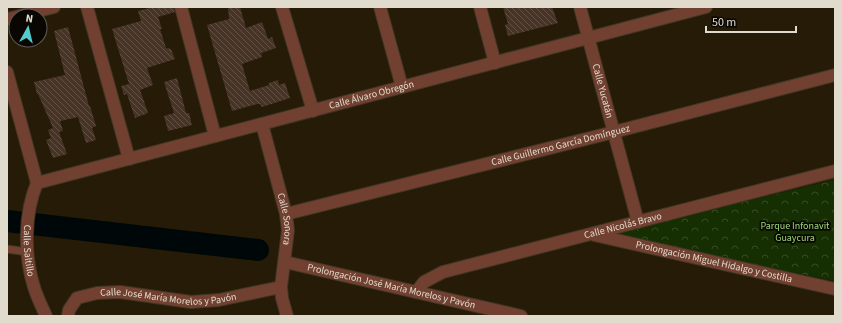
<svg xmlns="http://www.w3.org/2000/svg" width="842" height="323" font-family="'Source Sans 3',sans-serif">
  <defs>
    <pattern id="park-crowns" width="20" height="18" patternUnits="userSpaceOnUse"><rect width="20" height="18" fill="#152e02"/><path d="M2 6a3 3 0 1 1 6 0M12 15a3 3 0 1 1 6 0" fill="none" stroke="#374c26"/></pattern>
    <pattern id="building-back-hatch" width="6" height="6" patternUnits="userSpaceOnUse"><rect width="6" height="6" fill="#483427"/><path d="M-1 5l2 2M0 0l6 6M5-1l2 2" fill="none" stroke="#625145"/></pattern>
  </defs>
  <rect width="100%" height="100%" fill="#251b07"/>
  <!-- park -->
  <polygon fill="url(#park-crowns)" points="835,180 835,281 605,234"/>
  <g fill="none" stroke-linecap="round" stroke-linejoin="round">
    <!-- river -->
    <polyline stroke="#000708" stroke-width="22" points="7,221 258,250"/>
  </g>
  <!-- building -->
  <g fill="url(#building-back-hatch)">
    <polygon points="153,7 174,7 175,12 158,17 162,29 160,29 166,48 171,49 175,59 147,68 153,85 140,90 148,113 135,118 127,94 124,95 121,86 129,84 112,29 141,21 138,11"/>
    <polygon points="228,7 240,7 246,28 262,22 268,39 272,37 276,48 261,53 262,57 242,64 250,91 269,85 269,83 278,80 279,85 285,83 290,98 262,107 260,104 257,104 232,111 207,25 229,19"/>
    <polygon points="503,7 552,7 558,23 508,36 505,25 508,24"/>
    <polygon points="68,27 89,106 90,106 96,126 92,128 96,140 86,143 78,117 60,121 63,131 59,132 67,154 53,158 46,140 51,138 48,130 53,128 38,94 37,94 34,82 65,75 54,31"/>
    <polygon points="177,78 186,113 189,113 192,125 168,131 164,116 174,113 164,82"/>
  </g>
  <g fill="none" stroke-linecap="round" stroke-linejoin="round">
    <!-- service casing -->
    <g stroke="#3f3623" stroke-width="9">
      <polyline id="service" points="7,249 28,252"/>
    </g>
    <!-- minor casing -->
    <g stroke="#3f3623" stroke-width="14">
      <g id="minor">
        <polyline points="87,7 129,159"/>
        <polyline points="181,7 215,136"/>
        <polyline points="282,7 313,111"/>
        <polyline points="380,7 402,87"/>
        <polyline points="480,7 495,63"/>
        <path id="s1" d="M580,7l58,215"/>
        <polyline points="19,16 54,7"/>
        <polyline points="7,19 16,17"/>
        <polyline points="7,72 37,183"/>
        <path id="s2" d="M262,124l24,90 2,16 -7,57 1,11 5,18"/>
        <path id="s3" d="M37,183l669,-176"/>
        <path id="s4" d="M37,183c-13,31 -13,72 -3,104 3,10 8,20 12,29"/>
        <path id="s5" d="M286,214l328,-82 221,-57"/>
        <path id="s6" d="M594,235l241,54"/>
        <path id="s7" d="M285,262l236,54"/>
        <path id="s8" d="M416,292l8,-10 19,-10 392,-101"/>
        <path id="s9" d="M68,316l1,-6 8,-12 20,-5 23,-1 71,10 28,-2 62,-13"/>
      </g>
    </g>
    <!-- service -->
    <use href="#service" stroke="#714030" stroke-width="7"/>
    <!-- minor -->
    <use href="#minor" stroke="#714030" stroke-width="12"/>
  </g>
  <g text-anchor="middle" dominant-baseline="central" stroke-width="3.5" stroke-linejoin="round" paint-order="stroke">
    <!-- street labels -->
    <g font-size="10" fill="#e1dbce" stroke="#0a0702">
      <text stroke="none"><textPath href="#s1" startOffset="87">Calle Yucatán</textPath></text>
      <text stroke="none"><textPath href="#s3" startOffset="346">Calle Álvaro Obregón</textPath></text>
      <text stroke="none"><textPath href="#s5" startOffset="283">Calle Guillermo García Domínguez</textPath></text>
      <text stroke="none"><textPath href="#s2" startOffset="98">Calle Sonora</textPath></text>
      <text stroke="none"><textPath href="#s8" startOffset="220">Calle Nicolás Bravo</textPath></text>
      <text stroke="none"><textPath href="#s4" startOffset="69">Calle Saltillo</textPath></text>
      <text stroke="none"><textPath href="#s6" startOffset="123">Prolongación Miguel Hidalgo y Costilla</textPath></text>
      <text stroke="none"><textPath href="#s7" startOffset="109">Prolongación José María Morelos y Pavón</textPath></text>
      <text stroke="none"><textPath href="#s9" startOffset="113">Calle José María Morelos y Pavón</textPath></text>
    </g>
    <!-- park labels -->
    <g font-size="10" fill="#9fd87e" stroke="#0a0702">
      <text x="795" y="226">Parque Infonavit<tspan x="795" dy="12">Guaycura</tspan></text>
    </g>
  </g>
  <!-- border -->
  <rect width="842" height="323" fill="none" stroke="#e1dbce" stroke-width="16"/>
  <!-- north arrow -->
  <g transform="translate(28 28) rotate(8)"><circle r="19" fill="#0a0702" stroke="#605c54"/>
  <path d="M0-3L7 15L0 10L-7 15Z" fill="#53cdcb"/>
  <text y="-6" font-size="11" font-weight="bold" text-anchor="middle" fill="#e1dbce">N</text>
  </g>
  <!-- scale -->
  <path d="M706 26v6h90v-6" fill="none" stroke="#e1dbce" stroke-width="2"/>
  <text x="712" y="26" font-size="12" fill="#e1dbce" stroke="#0a0702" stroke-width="3" paint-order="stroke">50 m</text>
</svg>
